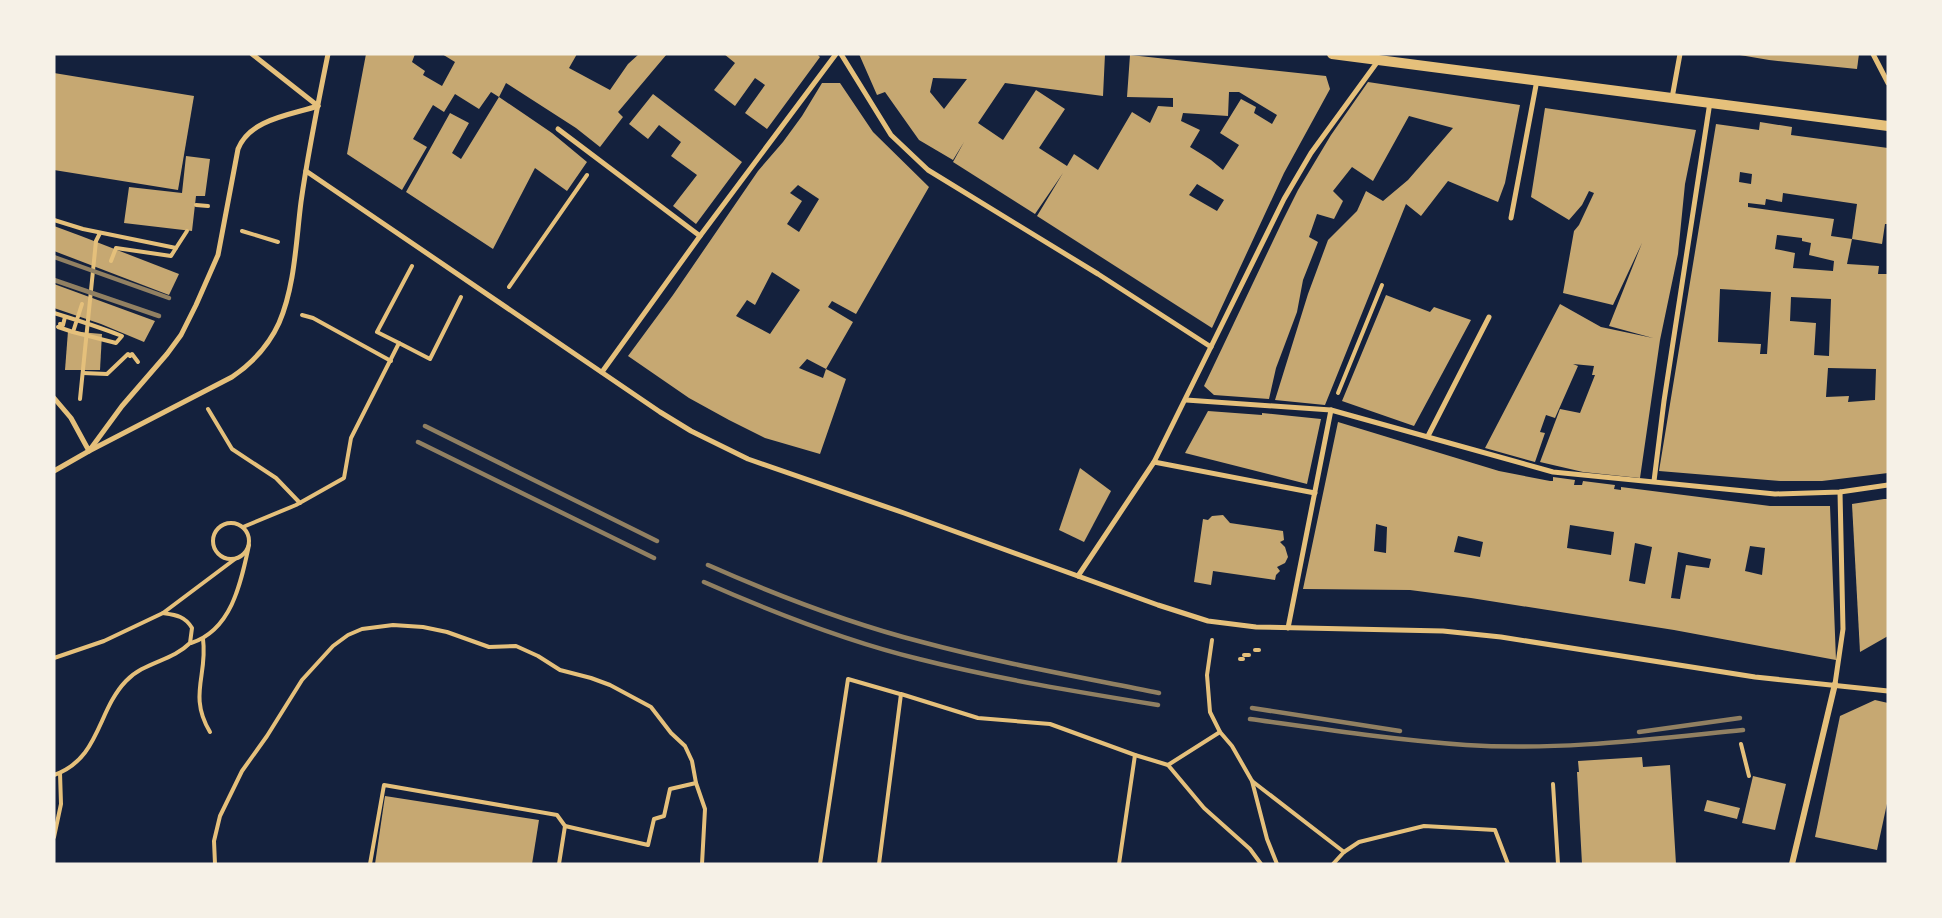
<svg xmlns="http://www.w3.org/2000/svg" width="1942" height="918" font-family="'Noto Sans',sans-serif">
  <rect width="100%" height="100%" fill="#14213d"/>
  <!-- building -->
  <g fill="#c6a872" fill-rule="evenodd">
    <polygon points="366,54 415,54 412,62 425,71 423,75 442,86 455,62 442,54 577,54 569,68 610,90 628,64 639,54 667,54 618,112 623,117 600,147 576,128 506,83 499,97 491,92 479,109 455,94 444,112 433,105 413,139 427,147 402,190 347,154"/>
    <polygon points="724,54 817,54 820,57 767,129 745,113 765,85 755,78 735,106 714,90 735,63"/>
    <path d="M859,54h246l-2,42 -98,-13 -27,40 25,17 33,-50 29,19 -26,39 28,18 7,-12 24,16 34,-58 18,11 8,-17 15,1v-9l-46,-1 3,-42 196,21 4,13 -46,84 -72,155 -175,-112 26,-43 -28,41 -82,-52 11,-20 -11,18 -34,-20 -34,-48 -8,3zM933,78l34,1 -23,30 -14,-17zM1229,92h10l38,23 -5,9 -18,-11 2,-6 -15,-8 -21,34 19,12 -16,25 -12,-10 -21,-13 10,-17 -19,-9 2,-8 45,3zM1197,184l27,16 -7,11 -28,-16z"/>
    <polygon points="1734,54 1859,54 1857,69 1769,60"/>
    <polygon points="54,73 194,96 178,190 54,170"/>
    <polygon points="1368,82 1520,105 1505,183 1498,202 1448,181 1421,216 1406,204 1325,405 1275,400 1308,294 1328,240 1357,211 1366,191 1383,201 1408,180 1453,128 1409,116 1373,181 1352,167 1333,191 1343,201 1334,219 1317,214 1309,237 1318,242 1303,280 1297,312 1276,368 1269,399 1214,395 1204,386 1282,222 1298,190 1331,135"/>
    <path d="M822,83h18l33,49 56,55 -73,127 -24,-13 -4,6 25,15 -27,47 -19,-10 -8,9 24,10 3,-9 20,10 -26,75 -55,-16 -36,-18 -40,-22 -61,-42 45,-61 85,-124 25,-29 19,-26zM798,185l21,14 -20,33 -12,-8 15,-23 -12,-8zM772,272l28,18 -30,44 -34,-18 11,-16 8,5z"/>
    <polygon points="653,94 742,162 696,224 673,206 697,175 671,156 681,142 659,125 648,139 629,124"/>
    <polygon points="499,97 552,133 587,162 567,191 535,168 493,249 406,192 450,113 469,123 452,153 461,159"/>
    <polygon points="1545,108 1696,130 1685,184 1678,254 1660,340 1640,478 1583,472 1540,462 1560,409 1580,413 1595,375 1592,375 1594,366 1573,364 1578,366 1555,418 1546,415 1540,432 1545,433 1535,462 1485,448 1560,304 1601,327 1653,338 1609,326 1642,243 1613,305 1563,293 1574,231 1579,225 1594,193 1589,191 1582,205 1569,220 1531,197"/>
    <path d="M1760,122l32,5 -1,8 97,13v76h-3l-3,20 -30,-5 -5,25 32,2 -1,8h10v199l-66,8h-42l-121,-10 57,-347 43,6zM1740,172l12,2 -1,10 -12,-2zM1783,193l74,11 -5,35 -21,-3 3,-17 -86,-12v-4l17,2 1,-6 16,3zM1777,235l25,3v3l9,2 -2,12 25,6 -1,10 -40,-3 2,-15 -20,-4zM1720,289l51,3 -4,62h-7l1,-10 -43,-2zM1791,297l40,2 -2,57 -15,-1 2,-32 -26,-2zM1828,368l48,1 -1,31 -27,2 1,-6 -23,1z"/>
    <polygon points="186,156 210,159 205,196 196,196 192,231 124,223 129,187 182,193"/>
    <polygon points="54,226 81,236 179,274 169,295 54,251"/>
    <polygon points="54,284 155,321 144,342 101,324 54,308"/>
    <polygon points="1386,295 1430,312 1434,307 1471,320 1414,426 1342,401"/>
    <polygon points="68,331 102,334 100,370 65,370"/>
    <polygon points="1208,411 1262,415 1262,413 1321,419 1307,484 1185,453"/>
    <path d="M1338,422l161,49 51,10h3v-4l22,3 -1,5h8l1,-4 32,4 -1,4 7,1v-3l149,19h60l6,154 -162,-30 -203,-32 -61,-8 -107,-1zM1376,524l11,3 -1,26 -12,-2zM1570,525l44,7 -3,23 -44,-7zM1458,536l25,6 -3,15 -26,-5zM1635,543l17,4 -7,37 -16,-3zM1750,546l15,2 -3,27 -17,-4zM1678,552l33,7 -2,9 -23,-3 -6,34 -9,-1z"/>
    <polygon points="1080,468 1111,491 1084,542 1059,530"/>
    <polygon points="1884,499 1888,499 1888,636 1860,652 1852,504"/>
    <polygon points="1223,515 1230,523 1283,531 1284,540 1280,542 1285,547 1288,557 1285,563 1277,567 1280,571 1276,575 1275,580 1213,571 1211,585 1194,582 1203,519 1208,520 1212,516"/>
    <polygon points="1875,700 1888,703 1888,799 1877,850 1815,837 1840,716"/>
    <polygon points="1642,757 1643,767 1670,765 1676,864 1582,864 1577,772 1579,772 1578,761"/>
    <polygon points="1753,776 1786,784 1775,830 1742,823"/>
    <polygon points="385,796 539,820 532,864 375,864"/>
    <polygon points="1707,800 1740,808 1737,819 1704,811"/>
  </g>
  <g fill="none" stroke-linecap="round" stroke-linejoin="round">
    <!-- path -->
    <g stroke="#e5c07b" stroke-width="4">
      <polyline points="196,205 208,206"/>
      <polyline points="54,220 83,229 176,248 187,231"/>
      <polyline points="242,231 278,242"/>
      <polyline points="111,261 116,248 171,256 176,248"/>
      <polyline points="509,287 587,175"/>
      <path d="M54,313c23,7 45,14 68,23l-6,7 -43,-11 9,-28"/>
      <polyline points="302,315 313,318 391,361"/>
      <polyline points="60,324 63,325 65,317"/>
      <polyline points="58,327 73,332"/>
      <polyline points="399,343 430,359 461,297"/>
      <polyline points="83,373 107,374 128,354 130,356 132,354 138,362"/>
      <polyline points="1338,393 1382,285"/>
      <polyline points="80,399 96,241 100,233"/>
      <polyline points="208,409 232,449 276,478 300,503"/>
      <circle cx="231" cy="541" r="18"/>
      <polyline points="243,527 296,505 344,478 351,438 399,343 377,332 412,266"/>
      <path d="M203,639c5,36 -15,56 7,93"/>
      <polyline points="1212,640 1207,675 1210,712 1220,732 1232,746 1252,781 1267,839 1277,864"/>
      <path d="M191,643c41,-13 50,-61 58,-98"/>
      <polyline points="1255,650 1259,650"/>
      <polyline points="1244,655 1249,655"/>
      <polyline points="54,658 104,641 163,613 235,559"/>
      <polyline points="1240,659 1243,659"/>
      <polyline points="1741,744 1749,776"/>
      <polyline points="1168,765 1220,732"/>
      <path d="M54,775c46,-16 43,-64 72,-94 18,-19 46,-20 64,-38l2,-15c-7,-12 -16,-13 -29,-15"/>
      <polyline points="1252,781 1344,852"/>
      <polyline points="1553,784 1558,864"/>
      <polyline points="54,837 61,804 60,773"/>
      <polyline points="215,864 214,841 220,816 242,771 267,736 302,680 333,646 348,635 362,629 393,625 423,627 447,632 489,647 516,646 538,656 560,670 591,678 610,685 651,707 671,733 685,746 692,761 696,783 705,809 702,864"/>
      <polyline points="370,864 384,785 557,815 565,826 648,845 654,819 664,816 670,789 696,783"/>
      <polyline points="559,864 565,826"/>
      <polyline points="820,864 848,679 900,694"/>
      <polyline points="879,864 901,694 978,718 1050,724 1135,755 1168,765 1204,808 1250,849 1261,864"/>
      <polyline points="1119,864 1135,755"/>
      <polyline points="1333,864 1344,852 1359,842 1424,826 1495,830 1508,864"/>
    </g>
    <!-- pedestrian -->
    <g stroke="#e5c07b" stroke-width="5">
      <polyline points="252,54 318,106"/>
      <polyline points="841,54 891,135 928,170 1098,274 1211,347"/>
      <polyline points="1873,54 1888,83"/>
      <polyline points="1672,98 1680,54"/>
      <polyline points="558,129 700,236"/>
      <polyline points="306,171 660,412 691,431 748,459 904,513 1158,605 1208,621 1256,627 1443,631 1501,637 1755,677 1888,691"/>
      <polyline points="1511,218 1537,80"/>
      <polyline points="602,372 700,236 836,54"/>
      <path d="M54,398l17,20 18,33 33,-45 45,-52 14,-19 15,-30 22,-50 20,-106c12,-30 52,-34 80,-43"/>
      <polyline points="1186,400 1331,410 1553,472 1775,494 1840,492 1888,485"/>
      <polyline points="1428,436 1489,317"/>
      <polyline points="1154,462 1315,493"/>
      <path d="M54,471l35,-20 143,-74c19,-13 37,-32 47,-54 16,-37 17,-82 22,-121 7,-50 17,-99 27,-148"/>
      <polyline points="1654,481 1664,401 1710,102"/>
      <polyline points="1078,576 1154,462 1284,199 1311,153 1378,61"/>
      <polyline points="1288,628 1331,410"/>
      <polyline points="1835,684 1843,629 1840,492"/>
    </g>
    <!-- minor -->
    <polyline stroke="#e5c07b" stroke-width="6" points="1792,864 1835,684"/>
    <!-- tertiary -->
    <polyline stroke="#e5c07b" stroke-width="10" points="1332,54 1888,126"/>
    <!-- rail -->
    <g stroke="#918062" stroke-width="4.5">
      <polyline points="54,257 169,298"/>
      <polyline points="54,280 159,316"/>
      <polyline points="425,426 657,541"/>
      <polyline points="418,442 654,558"/>
      <path d="M708,565c70,31 140,58 214,77 78,21 158,35 237,51"/>
      <path d="M704,582c70,31 141,59 215,77 79,20 159,33 239,46"/>
      <polyline points="1252,708 1400,731"/>
      <path d="M1250,719c72,10 144,21 216,26 93,6 186,-6 277,-15"/>
      <polyline points="1639,732 1740,718"/>
    </g>
  </g>
  <!-- border -->
  <rect width="1942" height="918" fill="none" stroke="#f6f1e7" stroke-width="111"/>
</svg>
